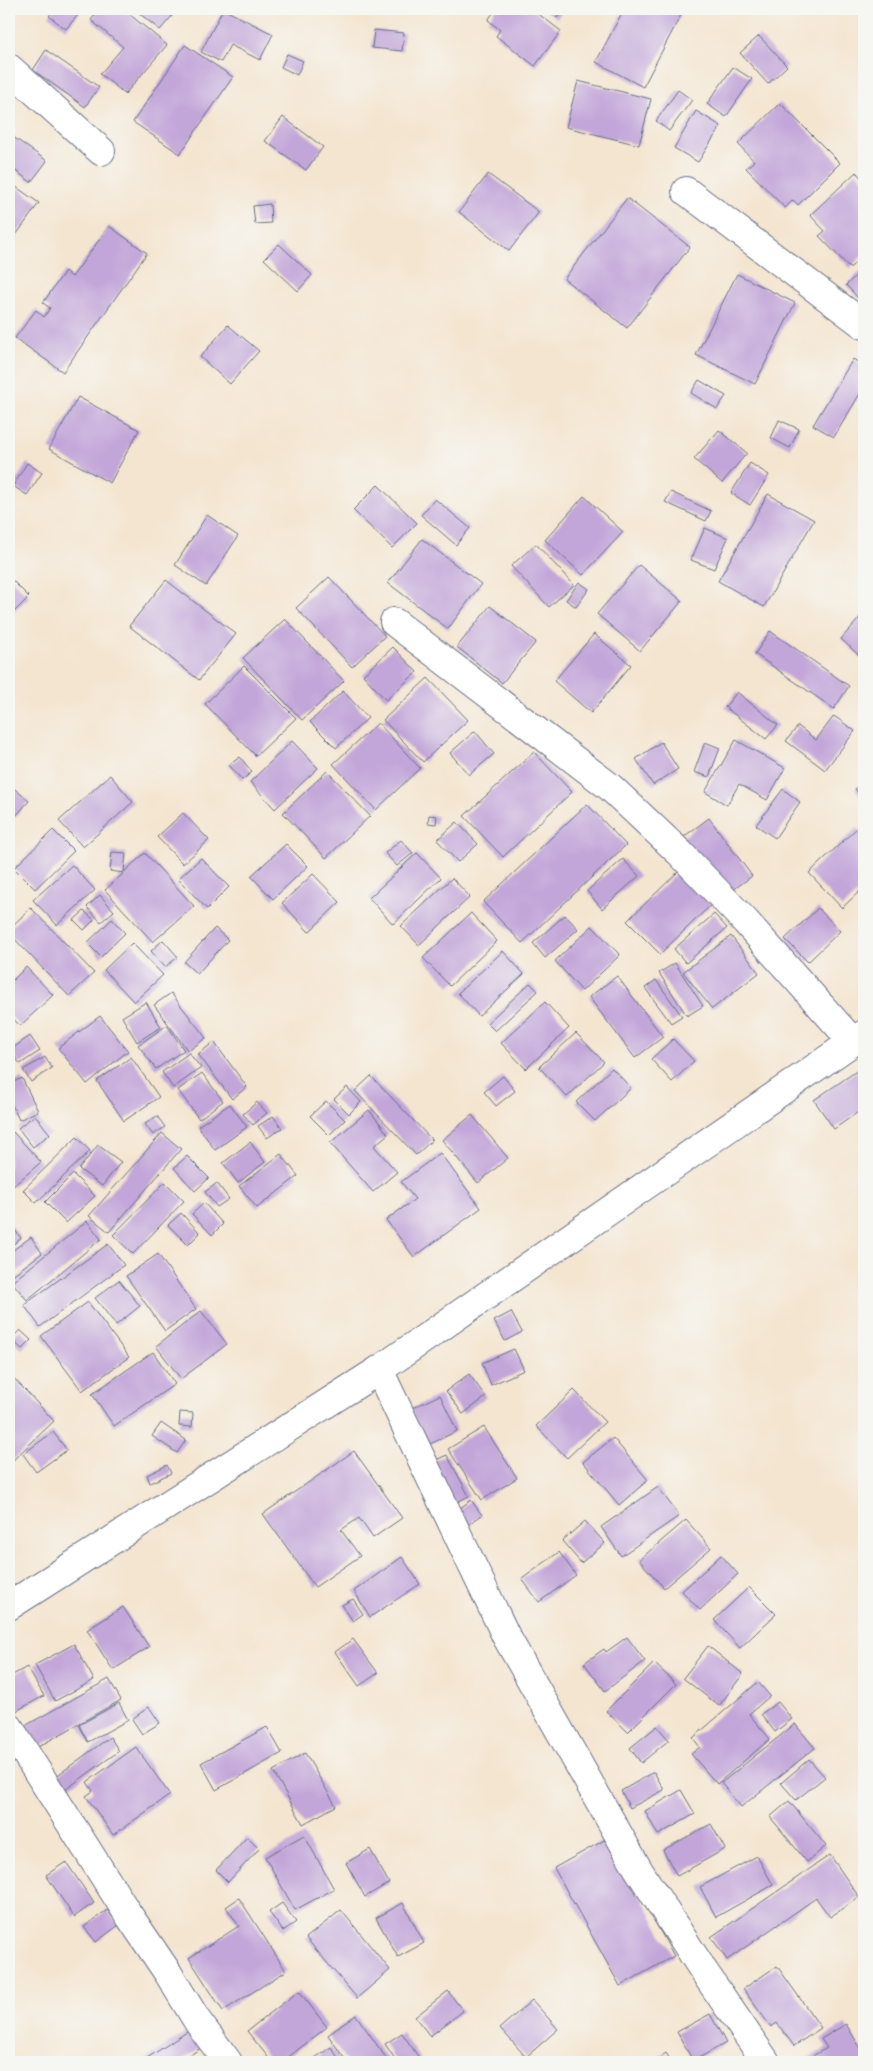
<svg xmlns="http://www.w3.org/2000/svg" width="873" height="2071" font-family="'Old Standard TT',serif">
  <rect width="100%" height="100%" fill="#f6f6f2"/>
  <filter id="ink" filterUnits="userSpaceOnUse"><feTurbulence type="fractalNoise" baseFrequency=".02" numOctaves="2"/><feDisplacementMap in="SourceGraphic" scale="10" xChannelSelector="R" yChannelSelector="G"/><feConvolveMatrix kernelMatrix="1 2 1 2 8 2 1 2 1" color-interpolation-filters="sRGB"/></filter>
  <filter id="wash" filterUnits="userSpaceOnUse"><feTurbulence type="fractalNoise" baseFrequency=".0096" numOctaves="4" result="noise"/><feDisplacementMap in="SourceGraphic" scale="20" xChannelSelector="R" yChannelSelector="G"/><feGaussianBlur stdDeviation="1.12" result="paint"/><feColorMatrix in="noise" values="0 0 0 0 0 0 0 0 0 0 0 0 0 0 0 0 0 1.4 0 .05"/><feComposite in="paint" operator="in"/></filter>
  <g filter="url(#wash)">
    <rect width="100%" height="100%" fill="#f4e5d0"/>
    <g id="blocks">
      <!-- building -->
      <g fill="#c2a6d9">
        <polygon points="55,9 83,9 66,29 49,16"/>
        <polygon points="100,9 123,9 167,45 125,94 100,74 123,47 91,20"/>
        <polygon points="134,9 178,9 160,30"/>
        <polygon points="223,9 273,34 260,60 230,45 221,62 201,52"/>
        <polygon points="496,9 532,9 561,31 535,66 496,36 500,30 488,20"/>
        <polygon points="545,9 564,9 557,18"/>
        <polygon points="624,9 669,9 681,15 643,87 596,62"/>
        <polygon points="374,30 404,33 402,51 372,48"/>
        <polygon points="759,36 787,66 768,84 740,53"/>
        <polygon points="185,45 233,77 180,154 133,122"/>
        <polygon points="46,50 99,87 85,107 33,70"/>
        <polygon points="287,54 303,61 297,75 281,67"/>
        <polygon points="733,67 752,79 726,117 707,104"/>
        <polygon points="578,81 651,99 639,145 566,127"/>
        <polygon points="678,90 692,100 669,131 656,121"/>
        <polygon points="780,103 840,163 798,205 793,200 785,208 746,168 754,161 738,144"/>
        <polygon points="696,111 721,126 698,162 674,148"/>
        <polygon points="283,117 323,147 306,170 265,141"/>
        <polygon points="9,134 47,161 31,182 9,166"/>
        <polygon points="856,172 864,181 864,254 850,268 819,236 825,231 810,215"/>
        <polygon points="488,174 539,212 509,251 459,212"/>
        <polygon points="9,182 39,203 9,245"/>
        <polygon points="627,198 690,247 627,328 564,279"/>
        <polygon points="270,204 271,223 255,224 253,206"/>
        <polygon points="109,226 147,253 63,372 15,338 36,310 44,317 50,308 43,303 65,271 72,277"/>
        <polygon points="279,244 312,275 298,291 264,259"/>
        <polygon points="864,268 864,300 862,302 846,285"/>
        <polygon points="737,274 795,303 755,384 696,355"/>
        <polygon points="228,325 259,351 230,384 200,357"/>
        <polygon points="853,359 864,366 864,387 834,437 813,425"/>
        <polygon points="699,380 726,396 717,409 691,393"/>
        <polygon points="78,397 139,430 110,483 49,449"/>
        <polygon points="779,420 799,429 790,448 771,438"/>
        <polygon points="719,430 747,453 722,483 694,459"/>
        <polygon points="27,463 42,473 27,495 13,486"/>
        <polygon points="750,463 769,475 750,505 731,493"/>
        <polygon points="378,485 417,523 392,548 353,510"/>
        <polygon points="671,492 711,511 706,521 665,502"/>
        <polygon points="768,494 814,520 764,607 718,581"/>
        <polygon points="584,496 623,532 583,575 545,540"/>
        <polygon points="435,499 470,528 456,545 421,515"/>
        <polygon points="207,515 238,536 206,586 175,565"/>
        <polygon points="705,528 728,538 714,569 691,560"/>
        <polygon points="422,539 481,584 448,629 388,583"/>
        <polygon points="536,544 574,585 549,607 511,566"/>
        <polygon points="639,565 682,601 640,651 597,614"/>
        <polygon points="9,577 29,597 9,617"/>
        <polygon points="329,577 385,636 352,667 296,608"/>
        <polygon points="166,580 236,634 199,680 129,626"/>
        <polygon points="579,582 589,589 576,607 566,600"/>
        <polygon points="490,606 536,642 502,683 457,647"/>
        <polygon points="864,613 864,660 841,639"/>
        <polygon points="285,619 344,681 302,720 243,658"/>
        <polygon points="770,631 849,686 834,709 755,654"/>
        <polygon points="594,634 631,665 591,713 554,681"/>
        <polygon points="393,647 417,672 386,700 363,675"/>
        <polygon points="244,666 296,718 256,756 205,704"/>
        <polygon points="428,678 468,720 423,762 383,720"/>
        <polygon points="343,691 368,718 336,748 310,722"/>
        <polygon points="737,692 778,725 766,739 725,707"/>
        <polygon points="834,716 855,731 825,770 786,741 798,726 816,740"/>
        <polygon points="378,723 420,768 376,810 333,764"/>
        <polygon points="475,731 494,754 469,775 450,753"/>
        <polygon points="736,740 785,768 767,800 739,784 727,805 705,792"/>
        <polygon points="292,741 318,768 275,809 250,782"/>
        <polygon points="661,742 678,769 653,785 636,759"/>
        <polygon points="705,742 720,748 709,777 694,772"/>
        <polygon points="534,752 572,792 503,857 464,816"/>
        <polygon points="240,757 252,772 242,780 229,765"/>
        <polygon points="327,771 370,816 326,858 283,813"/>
        <polygon points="110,775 133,802 83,847 59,821"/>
        <polygon points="864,781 864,800 855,789"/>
        <polygon points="9,784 29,801 9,824"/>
        <polygon points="783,789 800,802 775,838 756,825"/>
        <polygon points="587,804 626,845 522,943 483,902"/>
        <polygon points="183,813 209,840 183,864 157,837"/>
        <polygon points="429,815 437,816 436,824 428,823"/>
        <polygon points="709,818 752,876 726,895 682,838"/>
        <polygon points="457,822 478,844 458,862 437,840"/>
        <polygon points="857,828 864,835 864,887 842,908 809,873"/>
        <polygon points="53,830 74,851 35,889 14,868"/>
        <polygon points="401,840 413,853 397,866 385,853"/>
        <polygon points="286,844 308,866 273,899 251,876"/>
        <polygon points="112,852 126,853 124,872 145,853 194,906 153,942 105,890 124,873 110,871"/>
        <polygon points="417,853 441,878 393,924 369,898"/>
        <polygon points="201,858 229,887 207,909 178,879"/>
        <polygon points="623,859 639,876 602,909 587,891"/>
        <polygon points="72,865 95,890 57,925 33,900"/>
        <polygon points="680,870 713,903 660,954 627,921"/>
        <polygon points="313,874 340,902 309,932 282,903"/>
        <polygon points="452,878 470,897 419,945 401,926"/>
        <polygon points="100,895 114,911 101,922 87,907"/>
        <polygon points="31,908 94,973 69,996 9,933 9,929"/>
        <polygon points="818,908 840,931 808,962 785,939"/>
        <polygon points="84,911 94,920 84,930 74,920"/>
        <polygon points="471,913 497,941 450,986 423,958"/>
        <polygon points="714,914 727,928 686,963 674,949"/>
        <polygon points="565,915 578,929 545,958 533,943"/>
        <polygon points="112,919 125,933 101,957 87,943"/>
        <polygon points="592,926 620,955 582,991 555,961"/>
        <polygon points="215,928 228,940 197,974 184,962"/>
        <polygon points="731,936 759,973 712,1009 683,972"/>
        <polygon points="163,940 178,957 165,967 151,951"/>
        <polygon points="132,943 163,975 134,1002 104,970"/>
        <polygon points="503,951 524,974 479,1016 458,993"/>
        <polygon points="675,963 703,1006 687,1016 659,973"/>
        <polygon points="26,967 53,995 20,1026 9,1014 9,984"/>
        <polygon points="617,976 663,1037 635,1058 589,997"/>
        <polygon points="656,980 682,1016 671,1023 645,988"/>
        <polygon points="530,983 538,991 495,1031 487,1023"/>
        <polygon points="171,993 206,1038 188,1051 154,1005"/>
        <polygon points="146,1002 161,1027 137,1042 122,1017"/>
        <polygon points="545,1002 569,1028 526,1069 501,1043"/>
        <polygon points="100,1016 128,1051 87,1084 58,1048"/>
        <polygon points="167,1025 184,1050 156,1069 138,1045"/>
        <polygon points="576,1033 604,1062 567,1097 539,1067"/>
        <polygon points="30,1036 40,1051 20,1064 10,1050"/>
        <polygon points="673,1039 694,1061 672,1082 651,1059"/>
        <polygon points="214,1042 247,1087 232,1099 198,1054"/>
        <polygon points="189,1053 201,1068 173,1088 162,1072"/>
        <polygon points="45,1057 52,1068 31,1082 23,1070"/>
        <polygon points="131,1057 159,1097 124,1121 97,1081"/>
        <polygon points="864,1066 864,1108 834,1129 814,1100"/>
        <polygon points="612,1068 631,1088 595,1121 576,1102"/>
        <polygon points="202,1073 223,1101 199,1119 178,1090"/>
        <polygon points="371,1076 432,1140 416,1155 355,1091"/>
        <polygon points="503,1076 515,1091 496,1106 484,1092"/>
        <polygon points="22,1078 38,1111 19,1120 9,1098 9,1084"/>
        <polygon points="347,1087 361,1102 349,1114 334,1099"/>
        <polygon points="326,1101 345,1120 329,1135 310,1116"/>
        <polygon points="257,1102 267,1113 253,1125 243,1114"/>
        <polygon points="230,1104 247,1127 215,1150 198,1126"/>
        <polygon points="369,1110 388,1134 374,1146 397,1172 373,1192 330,1143"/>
        <polygon points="35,1115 50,1134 33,1147 18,1128"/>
        <polygon points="472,1115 508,1158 478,1183 442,1140"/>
        <polygon points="157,1116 165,1127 153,1135 145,1124"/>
        <polygon points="273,1116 282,1128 267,1138 258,1126"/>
        <polygon points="13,1132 41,1162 12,1187 9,1183 9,1136"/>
        <polygon points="162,1133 181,1149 109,1232 89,1216"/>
        <polygon points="77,1137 90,1151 36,1203 23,1190"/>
        <polygon points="250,1142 265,1162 238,1183 223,1163"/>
        <polygon points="98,1145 121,1162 102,1186 79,1169"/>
        <polygon points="440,1153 481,1208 414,1257 386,1220 415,1199 401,1182"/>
        <polygon points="281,1154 298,1176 257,1208 239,1186"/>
        <polygon points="187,1156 209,1178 195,1191 174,1168"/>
        <polygon points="73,1174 95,1196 66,1223 45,1202"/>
        <polygon points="165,1182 184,1201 133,1254 113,1235"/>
        <polygon points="217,1183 229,1199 217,1207 205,1192"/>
        <polygon points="204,1203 223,1224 212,1235 192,1214"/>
        <polygon points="181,1213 200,1233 188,1245 168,1225"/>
        <polygon points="87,1221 101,1239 27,1300 12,1282"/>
        <polygon points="9,1222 21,1238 9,1248"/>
        <polygon points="31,1237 42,1253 10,1277 9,1253"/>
        <polygon points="108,1244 124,1265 40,1327 24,1305"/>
        <polygon points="158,1254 196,1309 165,1331 126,1276"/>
        <polygon points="119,1280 140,1306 116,1325 95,1298"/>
        <polygon points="88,1302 129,1357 82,1391 41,1336"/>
        <polygon points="201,1311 227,1344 181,1379 156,1346"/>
        <polygon points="511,1312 522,1332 505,1341 494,1321"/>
        <polygon points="20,1330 31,1340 22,1349 11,1339"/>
        <polygon points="514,1349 524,1370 491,1385 482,1363"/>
        <polygon points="153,1352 175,1384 114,1426 92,1394"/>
        <polygon points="9,1373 54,1421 9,1464"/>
        <polygon points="469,1374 486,1397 463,1414 446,1391"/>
        <polygon points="574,1390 605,1422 567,1458 536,1426"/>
        <polygon points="440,1395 457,1431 428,1445 410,1409"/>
        <polygon points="180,1412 193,1413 192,1427 179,1426"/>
        <polygon points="161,1423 186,1440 177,1453 152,1436"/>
        <polygon points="484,1427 517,1478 482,1500 448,1449"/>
        <polygon points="53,1432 67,1450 36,1472 23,1454"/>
        <polygon points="613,1438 648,1480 619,1505 583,1462"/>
        <polygon points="354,1451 402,1518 373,1538 359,1518 341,1530 360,1556 315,1587 263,1514"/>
        <polygon points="447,1455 469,1496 451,1505 429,1463"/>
        <polygon points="167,1465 171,1473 150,1483 147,1475"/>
        <polygon points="658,1487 679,1516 621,1556 601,1527"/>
        <polygon points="471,1500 482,1515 466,1526 456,1511"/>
        <polygon points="686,1520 711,1548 664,1588 639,1560"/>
        <polygon points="585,1521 605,1543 581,1563 562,1541"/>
        <polygon points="559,1552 576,1575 539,1602 522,1579"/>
        <polygon points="721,1555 738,1574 700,1610 682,1591"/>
        <polygon points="402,1557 420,1584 370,1617 354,1591"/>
        <polygon points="749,1587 776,1614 740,1648 714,1620"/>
        <polygon points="353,1599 363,1614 353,1621 342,1605"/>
        <polygon points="123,1607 149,1647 113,1670 87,1630"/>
        <polygon points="627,1637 645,1661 605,1691 584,1663 604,1649 606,1652"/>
        <polygon points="353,1639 378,1673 359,1686 335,1652"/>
        <polygon points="74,1644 94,1680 55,1701 35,1665"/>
        <polygon points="708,1646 743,1674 719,1706 683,1678"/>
        <polygon points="654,1663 676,1684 628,1732 606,1711"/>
        <polygon points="27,1667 44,1696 16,1711 9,1698 9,1677"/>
        <polygon points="109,1679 121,1700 36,1748 23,1727"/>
        <polygon points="758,1682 770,1696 749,1714 770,1739 717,1784 691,1754 700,1747 693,1738"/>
        <polygon points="778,1702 792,1719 775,1732 761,1714"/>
        <polygon points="119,1703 128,1720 88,1742 79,1725"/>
        <polygon points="149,1707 160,1723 142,1734 132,1719"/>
        <polygon points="795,1724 815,1748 741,1807 721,1783"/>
        <polygon points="657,1726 669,1740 641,1763 630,1748"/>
        <polygon points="267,1727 282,1753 216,1790 201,1763"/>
        <polygon points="110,1737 119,1751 65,1790 55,1777"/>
        <polygon points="136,1747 170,1795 113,1835 86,1796 93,1791 87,1782"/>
        <polygon points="305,1753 336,1806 303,1824 273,1771"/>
        <polygon points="809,1759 825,1777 796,1800 781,1783"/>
        <polygon points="654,1772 664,1790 630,1808 621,1791"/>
        <polygon points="681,1790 695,1814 658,1835 645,1811"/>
        <polygon points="789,1801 826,1846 807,1862 770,1817"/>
        <polygon points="711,1824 725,1849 677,1876 663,1850"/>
        <polygon points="304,1835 334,1889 295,1910 265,1857"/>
        <polygon points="247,1837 259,1849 228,1882 216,1870"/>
        <polygon points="608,1838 674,1956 620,1986 554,1868"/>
        <polygon points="370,1849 389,1883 365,1897 346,1863"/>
        <polygon points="830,1855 859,1897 830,1917 816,1898 727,1960 711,1937"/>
        <polygon points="757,1856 773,1885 716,1917 700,1887"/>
        <polygon points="66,1862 94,1903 74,1917 46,1875"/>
        <polygon points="239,1898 286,1971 223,2011 189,1958 239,1926 226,1907"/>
        <polygon points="282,1903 296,1922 283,1931 269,1912"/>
        <polygon points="403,1903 424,1943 398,1957 376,1918"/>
        <polygon points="107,1910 119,1925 96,1942 84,1927"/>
        <polygon points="341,1910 390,1970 357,1998 306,1938"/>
        <polygon points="777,1966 821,2028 794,2046 777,2023 771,2027 743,1989"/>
        <polygon points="299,1991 327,2027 282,2062 272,2062 247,2031"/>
        <polygon points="448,1991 463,2011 430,2036 415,2017"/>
        <polygon points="532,2000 558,2029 526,2057 500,2028"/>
        <polygon points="710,2014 726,2043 693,2061 677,2032"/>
        <polygon points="356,2015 389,2062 347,2062 328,2035"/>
        <polygon points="846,2024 864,2054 864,2062 801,2062 827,2048 821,2039"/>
        <polygon points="190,2030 201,2048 179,2062 141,2062"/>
        <polygon points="402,2033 404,2036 422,2062 397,2062 385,2044"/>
        <polygon points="331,2047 341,2062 309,2062"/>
        <polygon points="666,2053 672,2062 653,2062"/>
      </g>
    </g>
  </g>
  <g filter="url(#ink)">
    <use href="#blocks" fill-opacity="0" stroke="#676f86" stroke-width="1"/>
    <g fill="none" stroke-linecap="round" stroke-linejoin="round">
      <!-- minor casing -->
      <g stroke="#676f86" stroke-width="30">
        <g id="minor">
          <polyline points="9,68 101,151"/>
          <polyline points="686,191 864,325"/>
          <polyline points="394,622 610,787 680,853 746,922 853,1042"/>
          <polyline points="379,1370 506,1636 638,1869 705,1973 766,2062"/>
          <polyline points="9,1727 128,1914 168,1973 198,2022 228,2062"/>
        </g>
      </g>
      <!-- tertiary casing -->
      <g stroke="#676f86" stroke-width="30">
        <polyline id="tertiary" points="9,1606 379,1370 864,1034"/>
      </g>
      <!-- minor -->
      <use href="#minor" stroke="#fff" stroke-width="28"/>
      <!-- tertiary -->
      <use href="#tertiary" stroke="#fff" stroke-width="28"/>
    </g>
  </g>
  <!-- margin -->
  <rect width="873" height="2071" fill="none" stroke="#f6f6f2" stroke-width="30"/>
</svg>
